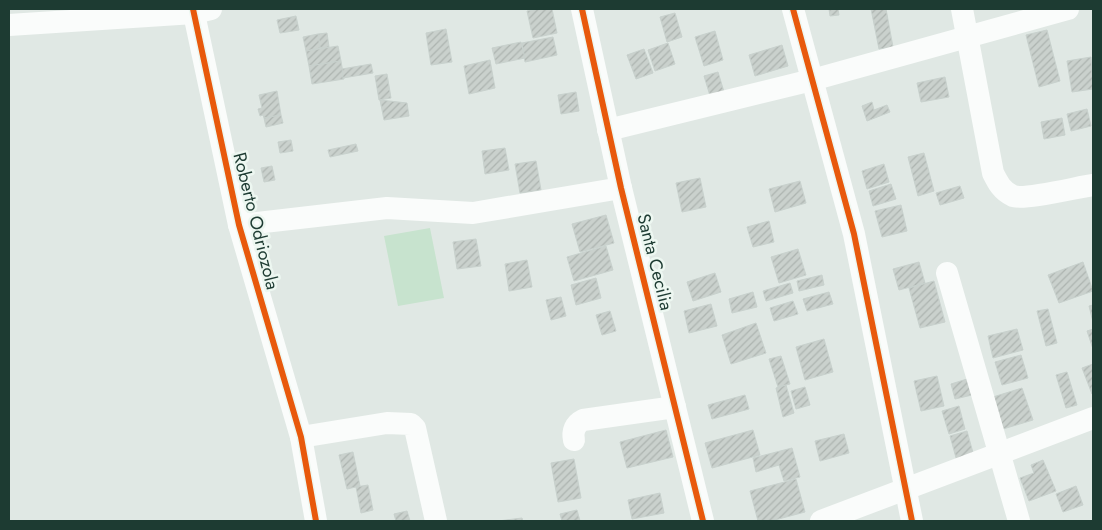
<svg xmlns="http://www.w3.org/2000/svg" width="1102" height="530" font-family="Jost,sans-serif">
  <defs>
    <pattern id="building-hatch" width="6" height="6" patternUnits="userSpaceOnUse" patternTransform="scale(1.25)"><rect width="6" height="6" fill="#cad1cd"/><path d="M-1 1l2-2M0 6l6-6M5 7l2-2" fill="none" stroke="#adb4b0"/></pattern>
  </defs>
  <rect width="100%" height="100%" fill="#e0e8e4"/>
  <!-- garden -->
  <polygon fill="#c7e3ce" points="430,228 444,298 398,306 384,236"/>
  <!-- building -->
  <g fill="url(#building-hatch)" stroke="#c8d1cd">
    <polygon points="540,9 552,9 557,33 533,38 527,11"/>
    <polygon points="829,9 838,9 839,15 830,16"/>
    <polygon points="871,9 886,9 893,47 879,49"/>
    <polygon points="675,13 682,37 667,42 660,17"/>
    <polygon points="296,16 299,30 280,33 277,20"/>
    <polygon points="446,29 452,62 431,65 426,33"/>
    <polygon points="1047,30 1060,81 1039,87 1026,35"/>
    <polygon points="715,31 723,60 704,66 695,37"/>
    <polygon points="327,33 329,47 320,48 318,34"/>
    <polygon points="318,34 320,48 306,51 303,37"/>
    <polygon points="553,37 557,55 525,62 522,43"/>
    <polygon points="521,42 525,58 496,64 492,48"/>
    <polygon points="668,43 675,64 655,71 648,50"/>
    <polygon points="782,45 788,66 755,76 749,55"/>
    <polygon points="338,46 341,61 309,66 306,51"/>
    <polygon points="644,49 653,73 636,79 627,55"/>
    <polygon points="1091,57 1093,89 1072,92 1067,61"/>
    <polygon points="490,60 495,88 469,94 464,66"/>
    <polygon points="341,61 344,79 312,84 309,66"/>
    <polygon points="371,64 373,73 343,78 342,69"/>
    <polygon points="718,72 725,95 711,99 704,76"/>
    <polygon points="387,74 391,98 379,100 375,76"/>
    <polygon points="945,77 949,97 921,102 917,83"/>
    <polygon points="277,91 281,115 264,118 263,115 260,116 258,109 262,108 259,95"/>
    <polygon points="576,92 579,111 561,114 558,95"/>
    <polygon points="380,100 407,103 409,116 384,120"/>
    <polygon points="872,102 874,110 887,105 890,112 867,121 862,106"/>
    <polygon points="1087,109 1091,126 1071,131 1067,114"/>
    <polygon points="281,115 283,123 266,127 264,118"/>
    <polygon points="1062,118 1065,135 1044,139 1041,122"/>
    <polygon points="291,140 293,151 280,153 278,142"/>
    <polygon points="356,144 358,151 330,157 328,150"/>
    <polygon points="505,148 509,170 485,174 482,151"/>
    <polygon points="924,153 934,191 918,196 908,157"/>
    <polygon points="536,161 541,190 520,193 515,164"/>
    <polygon points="884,164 889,182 867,189 862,171"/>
    <polygon points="272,166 275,180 264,182 261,168"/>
    <polygon points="700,178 706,207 682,212 676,183"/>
    <polygon points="800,181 806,203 775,212 769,189"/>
    <polygon points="891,184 896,199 873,206 869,191"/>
    <polygon points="960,186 964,198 940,205 936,193"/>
    <polygon points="901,205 907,231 882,237 875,211"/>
    <polygon points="606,215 614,243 580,252 572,224"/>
    <polygon points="769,221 774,242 753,247 747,227"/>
    <polygon points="476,239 481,266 457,269 453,242"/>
    <polygon points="606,246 613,270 574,281 567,257"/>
    <polygon points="798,249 806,275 779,283 771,257"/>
    <polygon points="527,260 532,287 509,291 505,264"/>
    <polygon points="919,262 925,283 899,290 893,269"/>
    <polygon points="1083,262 1093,291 1059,303 1048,275"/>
    <polygon points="715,273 721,292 693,301 687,282"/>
    <polygon points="822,275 824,285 799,291 797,281"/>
    <polygon points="596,278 601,298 576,305 571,285"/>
    <polygon points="934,281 945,322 920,328 909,288"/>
    <polygon points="790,283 793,293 766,301 763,291"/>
    <polygon points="753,292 757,307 732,313 729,299"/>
    <polygon points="829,292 833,304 807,311 803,299"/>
    <polygon points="561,297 566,316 551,320 546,300"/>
    <polygon points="793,301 798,314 774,321 770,308"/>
    <polygon points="711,304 717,326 689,333 684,311"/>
    <polygon points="1093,305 1093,322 1089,306"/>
    <polygon points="1048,309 1057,343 1046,346 1037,311"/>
    <polygon points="610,311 616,331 602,335 596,315"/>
    <polygon points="756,323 766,353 731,364 722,335"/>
    <polygon points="1017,329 1023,350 993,358 988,336"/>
    <polygon points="1093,329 1093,349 1087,331"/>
    <polygon points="824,339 833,372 805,380 796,347"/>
    <polygon points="1021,355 1028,378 1002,385 995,362"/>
    <polygon points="781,356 790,384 778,387 769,359"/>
    <polygon points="1093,364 1093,394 1092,394 1082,368"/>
    <polygon points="1067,372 1077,405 1066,408 1056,375"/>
    <polygon points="937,376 944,406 921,411 914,381"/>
    <polygon points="967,379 972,395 955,399 951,384"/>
    <polygon points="786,385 794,413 783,417 776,388"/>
    <polygon points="805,387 810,405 796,409 791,391"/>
    <polygon points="1022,388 1033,420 1003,429 993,397"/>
    <polygon points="745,395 749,409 712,419 708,405"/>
    <polygon points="959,406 965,429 949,434 942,411"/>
    <polygon points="666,430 673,457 627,468 620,442"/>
    <polygon points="753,430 760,455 712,468 705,443"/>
    <polygon points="967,431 975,460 958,465 950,436"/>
    <polygon points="844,434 849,453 820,461 815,441"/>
    <polygon points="792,448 800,477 784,481 779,465 756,472 753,458"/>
    <polygon points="353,452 360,486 347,489 339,455"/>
    <polygon points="574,459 581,498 558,502 551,463"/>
    <polygon points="1043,460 1056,491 1029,501 1020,478 1034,473 1031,465"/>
    <polygon points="796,479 805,512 771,521 758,521 750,491"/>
    <polygon points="368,485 373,510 361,513 356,487"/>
    <polygon points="1076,486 1083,505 1063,512 1056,494"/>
    <polygon points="660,493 664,513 632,519 628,500"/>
    <polygon points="577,510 580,521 562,521 560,514"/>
    <polygon points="407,511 410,521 396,521 394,514"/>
    <polygon points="522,518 523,521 498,521"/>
  </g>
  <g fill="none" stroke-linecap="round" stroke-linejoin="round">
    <!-- minor -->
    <g stroke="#fafcfb" stroke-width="22">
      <polyline points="193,9 239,225 301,437 316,521"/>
      <polyline points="582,9 621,188 703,521"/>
      <polyline points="793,9 854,234 912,521"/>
      <path d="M962,9l31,164c5,10 9,18 20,23 12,4 65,-9 80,-11"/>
      <polyline points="9,25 194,13 211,9"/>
      <polyline points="608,130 812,80 1068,9"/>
      <polyline points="239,225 387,208 473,213 621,188"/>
      <polyline points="947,273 1019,521"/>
      <polyline points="301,437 387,423 411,424 415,428 436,521"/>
      <path d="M574,440c-2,-9 1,-16 9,-20l92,-13"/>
      <polyline points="821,521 1093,418"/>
    </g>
    <!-- cycleway casing -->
    <g stroke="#edf7f1" stroke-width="9">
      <g id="cycleway">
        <polyline points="193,9 239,225 301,437 316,521"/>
        <polyline points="582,9 621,188 703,521"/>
        <polyline points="793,9 854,234 912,521"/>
      </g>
    </g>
    <!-- cycleway -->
    <use href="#cycleway" stroke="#e8590c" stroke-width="6"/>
  </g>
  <g text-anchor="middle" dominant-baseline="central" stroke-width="5" stroke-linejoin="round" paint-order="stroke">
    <!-- street labels -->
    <g font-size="18" fill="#1d3b32" stroke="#edf7f1">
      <text transform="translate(256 221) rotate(76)">Roberto Odriozola</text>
      <text transform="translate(655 262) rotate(76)">Santa Cecilia</text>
    </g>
  </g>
  <!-- border -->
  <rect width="1102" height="530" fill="none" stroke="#1d3b32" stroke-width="20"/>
</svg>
